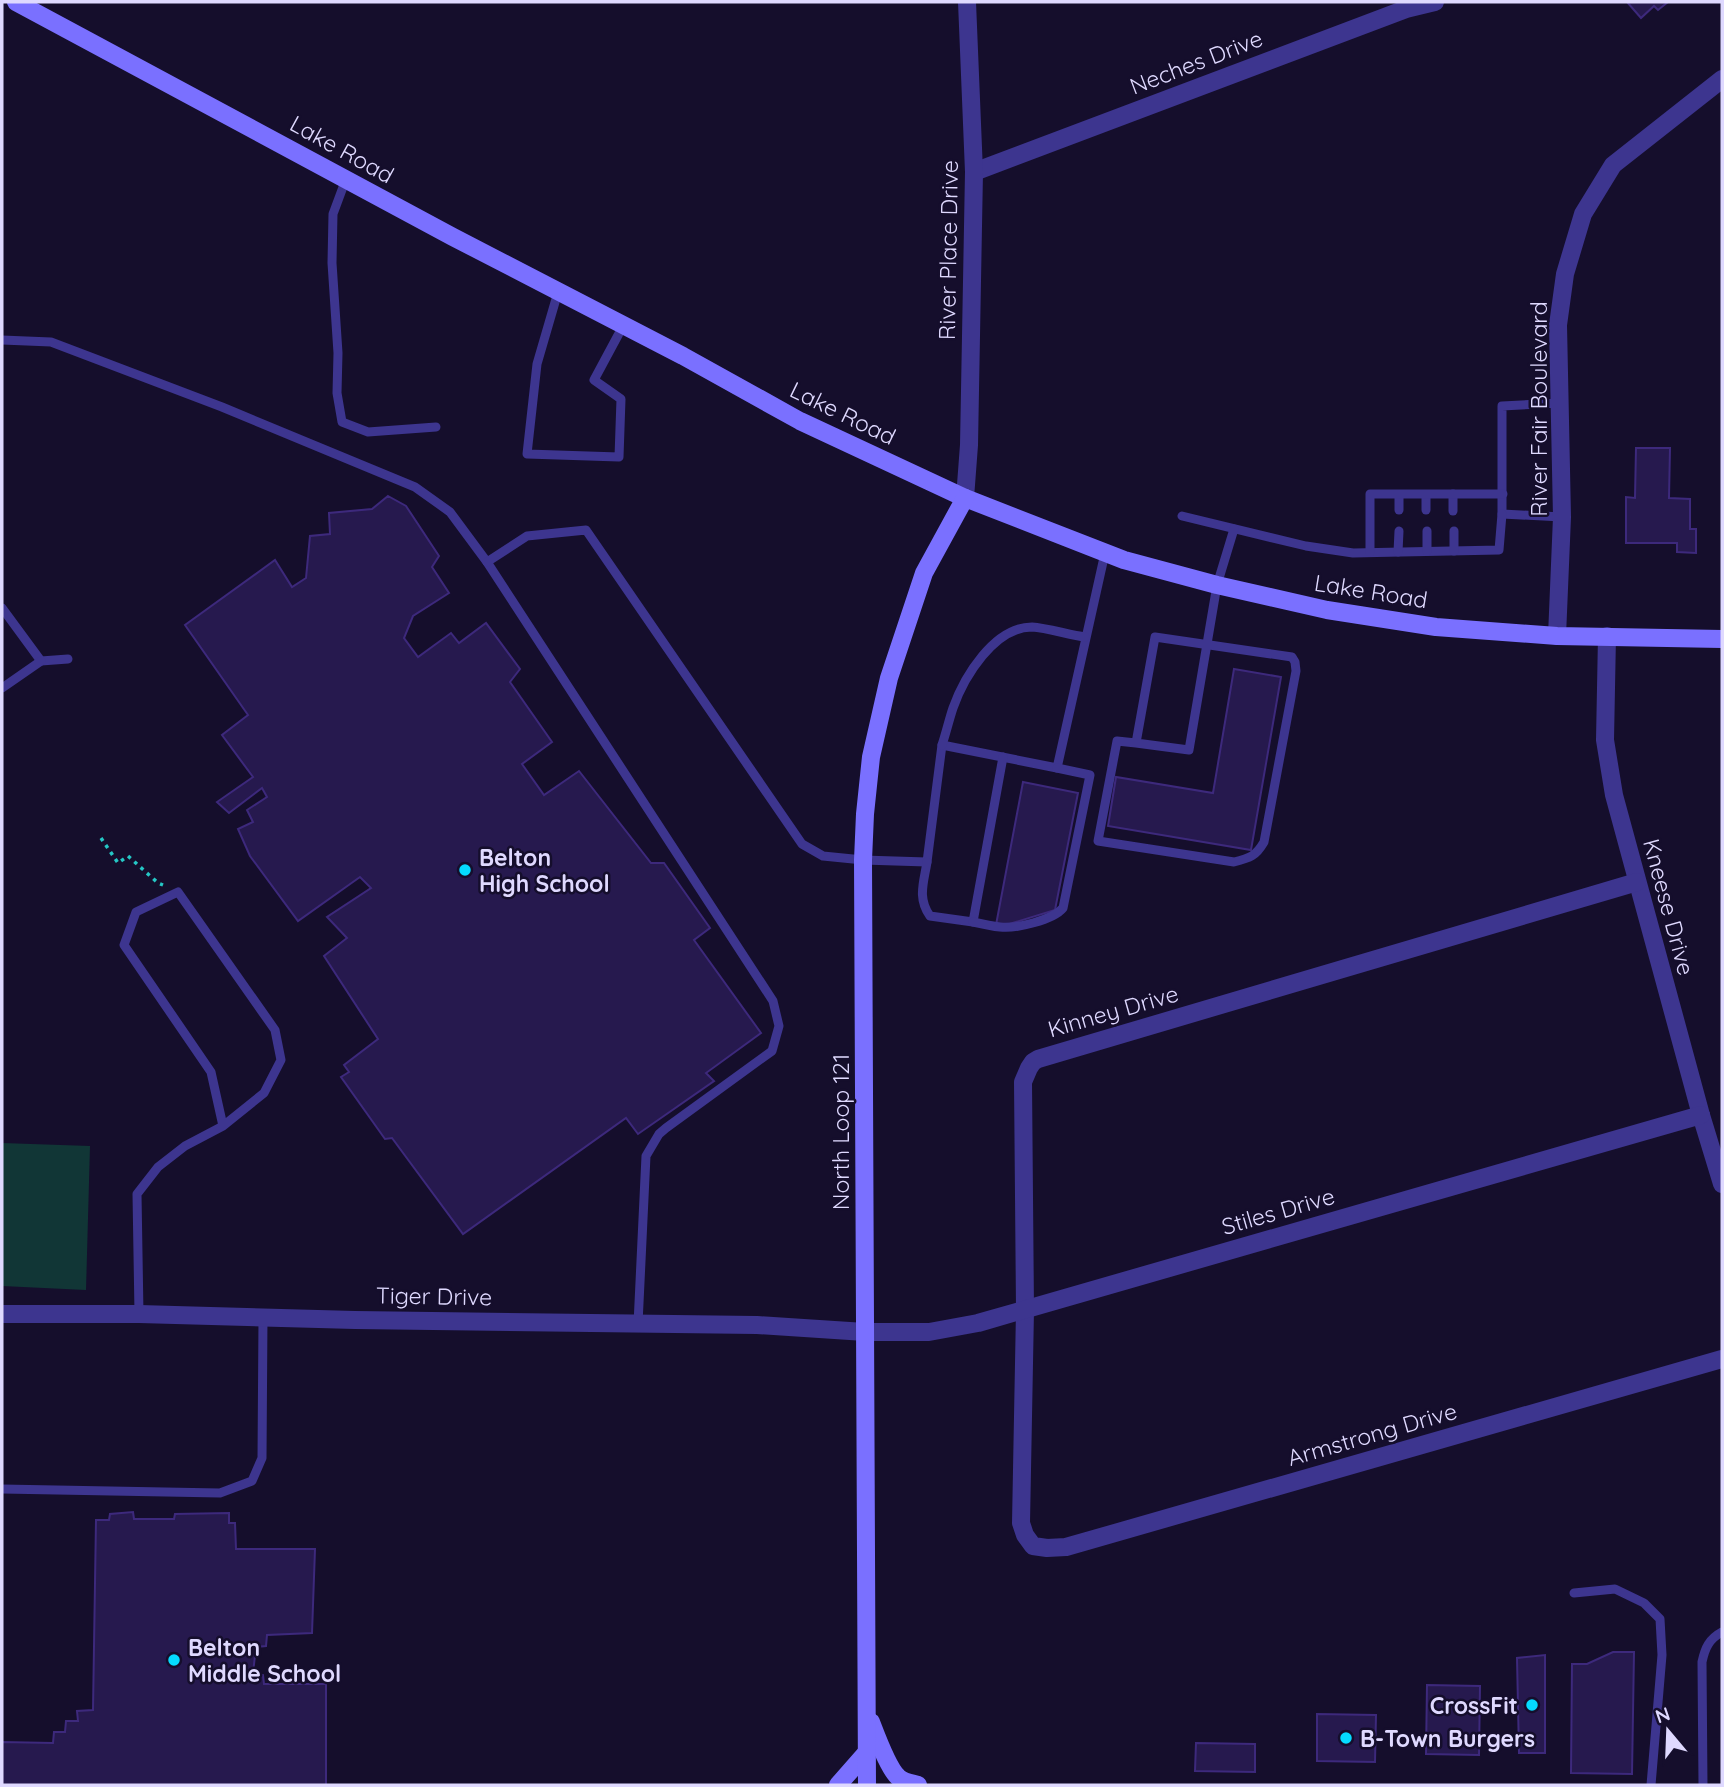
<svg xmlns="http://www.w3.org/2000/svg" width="1724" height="1787" font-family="Quicksand,sans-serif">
  <rect width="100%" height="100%" fill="#150e2c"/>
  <!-- green -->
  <polygon fill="#113636" points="2,1143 90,1146 86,1290 2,1286"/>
  <!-- building -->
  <g fill="#26194e" stroke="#3d297c" stroke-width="2">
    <polygon points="1627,2 1668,2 1658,10 1654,6 1641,18"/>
    <polygon points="1636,448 1670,448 1669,498 1690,499 1690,529 1696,529 1696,553 1677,552 1677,543 1626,543 1626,497 1635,498"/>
    <polygon points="388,496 406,506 439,556 432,567 449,593 413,616 404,638 418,657 451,633 459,643 486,623 520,669 510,682 552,742 522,764 544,795 579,771 651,863 664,863 710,928 694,940 761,1033 706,1073 714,1081 638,1134 626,1118 463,1234 392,1138 385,1139 341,1077 349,1072 344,1065 378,1039 324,956 347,938 327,917 371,888 360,877 298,921 250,856 238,829 253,822 247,810 267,797 262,788 229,813 217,802 253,777 222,735 248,715 185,625 275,560 292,587 306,578 310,536 330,534 329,513 372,509"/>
    <polygon points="1234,669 1281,677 1251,850 1108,826 1116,777 1213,793"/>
    <polygon points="1023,782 1078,793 1055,910 1003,926 996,925"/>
    <polygon points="133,1512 134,1519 174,1519 175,1514 229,1513 229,1523 235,1523 236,1549 315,1549 312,1633 267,1635 266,1646 256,1647 253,1673 263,1675 264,1684 326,1684 326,1785 2,1785 2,1742 53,1743 54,1732 65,1732 66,1721 78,1721 77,1711 93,1710 96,1520 109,1520 110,1514"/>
    <polygon points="1613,1652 1634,1652 1632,1774 1571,1773 1572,1664 1587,1664"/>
    <polygon points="1545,1655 1545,1753 1519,1753 1517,1658"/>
    <polygon points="1427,1685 1480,1686 1479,1755 1426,1754"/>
    <polygon points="1317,1714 1376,1715 1375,1762 1317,1761"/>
    <polygon points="1196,1743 1255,1744 1255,1772 1195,1771"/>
  </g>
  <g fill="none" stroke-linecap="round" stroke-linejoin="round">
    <!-- path -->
    <polyline stroke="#25c7c5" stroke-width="3.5" stroke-dasharray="3.5 5" stroke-linecap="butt" points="101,838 118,863 128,856 158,883 163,885"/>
    <!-- lane -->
    <g stroke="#3d358f" stroke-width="9">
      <polyline points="346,179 333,214 332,263 338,353 337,393 342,422 368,432 436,427"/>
      <polyline points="558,292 537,364 527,454 619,457 621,399 594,380 623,326"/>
      <polyline points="2,340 51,342 222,407 415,487 450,512 487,562 773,1001 779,1026 772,1051 666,1128 659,1134 646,1156 638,1324"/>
      <polyline points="1560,403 1502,406 1502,514 1562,517"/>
      <polyline points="1453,494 1453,511"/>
      <polyline points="1426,495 1426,510"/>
      <polyline points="1399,510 1399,495"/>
      <polyline points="1182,516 1306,546 1353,553 1499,550 1502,514"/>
      <polyline points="1427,531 1427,551"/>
      <polyline points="1454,531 1454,551"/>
      <polyline points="1370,552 1370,494 1503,494"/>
      <polyline points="1398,552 1399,531"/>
      <polyline points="487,562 527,536 586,530 802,844 823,856 863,860 927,862 942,745 1057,768 1105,553"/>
      <polyline points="2,608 41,661 68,659"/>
      <polyline points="2,688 41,661"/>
      <path d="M1136,743l-19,-2 -19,100 136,21c16,-4 22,-6 30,-20l32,-171 -1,-9 -3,-5 -137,-20 -19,106 53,7 28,-165 17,-56"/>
      <path d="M942,745c4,-12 7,-25 11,-37 11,-31 41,-81 79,-81 15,1 38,8 53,10"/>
      <path d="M927,862c-3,20 -10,36 3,54l43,6 30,-165"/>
      <path d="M973,922c9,2 18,4 27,5 16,2 53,-7 63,-19l27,-133 -33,-7"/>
      <polyline points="139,1314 137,1194 158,1167 185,1146 223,1126 264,1093 281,1060 275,1030 178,892 136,912 124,945 211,1072 223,1126"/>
      <polyline points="2,1489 220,1493 252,1481 262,1458 263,1317"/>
      <polyline points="1574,1593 1615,1589 1644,1603 1660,1619 1662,1655 1651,1785"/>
      <path d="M1703,1785l-1,-123c3,-14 7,-23 20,-30"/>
    </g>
    <!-- street -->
    <g stroke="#3d358f" stroke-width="18">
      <polyline points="974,172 1406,9 1435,2"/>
      <polyline points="965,498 969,445 974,172 967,2"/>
      <polyline points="1557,636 1562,517 1558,325 1565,274 1583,214 1613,165 1722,79"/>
      <polyline points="1607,636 1605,740 1614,795 1701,1115 1722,1184"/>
      <polyline points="1637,882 1038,1059 1033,1062 1029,1068 1023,1082 1025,1310 1021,1523 1025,1535 1033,1546 1047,1548 1066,1547 1722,1359"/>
      <polyline points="2,1314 139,1314 355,1320 757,1325 865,1332 929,1332 978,1323 1701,1115"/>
    </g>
    <!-- secondary -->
    <g stroke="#7a70ff" stroke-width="18">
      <polyline points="16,2 453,237 683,356 800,421 965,498 1124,560 1217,585 1327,610 1436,627 1557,636 1722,639"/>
      <path d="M871,1722c5,13 17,46 27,55 5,5 13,6 20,8"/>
      <polyline points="838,1785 867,1752"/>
      <polyline points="867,1785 863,860 865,814 871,757 889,678 924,573 965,498"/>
    </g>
  </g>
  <!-- markers -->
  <g fill="#05dbff" stroke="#150e2c" stroke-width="2.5">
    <circle cx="465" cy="870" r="7"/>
    <circle cx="174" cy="1660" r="7"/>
    <circle cx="1532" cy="1705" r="7"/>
    <circle cx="1346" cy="1738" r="7"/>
  </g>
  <g text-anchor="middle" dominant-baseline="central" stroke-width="5" stroke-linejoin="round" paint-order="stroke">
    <!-- street labels -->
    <g font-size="23" fill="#dfd9ff" stroke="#150e2c">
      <text transform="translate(1196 62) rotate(-21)">Neches Drive</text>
      <text transform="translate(342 149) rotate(29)">Lake Road</text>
      <text transform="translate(948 250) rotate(-89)">River Place Drive</text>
      <text transform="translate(1538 409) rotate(-90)">River Fair Boulevard</text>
      <text transform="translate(843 413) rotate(26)">Lake Road</text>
      <text transform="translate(1371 591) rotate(9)">Lake Road</text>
      <text transform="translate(1669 907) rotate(75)">Kneese Drive</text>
      <text transform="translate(1113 1011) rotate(-16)">Kinney Drive</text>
      <text transform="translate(840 1132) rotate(-90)">North Loop 121</text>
      <text transform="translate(1278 1211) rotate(-16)">Stiles Drive</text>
      <text transform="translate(434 1296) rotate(1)">Tiger Drive</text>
      <text transform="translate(1372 1434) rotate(-16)">Armstrong Drive</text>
    </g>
    <!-- poi labels -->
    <g font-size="23" font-weight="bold" fill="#dfd9ff" stroke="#150e2c" text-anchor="start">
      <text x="479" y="857">Belton<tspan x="479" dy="26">High School</tspan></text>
      <text x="188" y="1647">Belton<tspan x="188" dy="26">Middle School</tspan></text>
      <text x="1518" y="1705" text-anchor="end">CrossFit</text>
      <text x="1360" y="1738">B-Town Burgers</text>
    </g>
  </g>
  <!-- border -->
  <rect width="1724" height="1787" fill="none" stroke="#dfd9ff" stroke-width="7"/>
  <!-- north arrow -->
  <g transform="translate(1668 1731) rotate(341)" stroke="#150e2c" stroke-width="5" paint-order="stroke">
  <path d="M0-5L12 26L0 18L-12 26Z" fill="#dfd9ff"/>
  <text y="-10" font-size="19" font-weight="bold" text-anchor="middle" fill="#dfd9ff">N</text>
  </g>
</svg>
